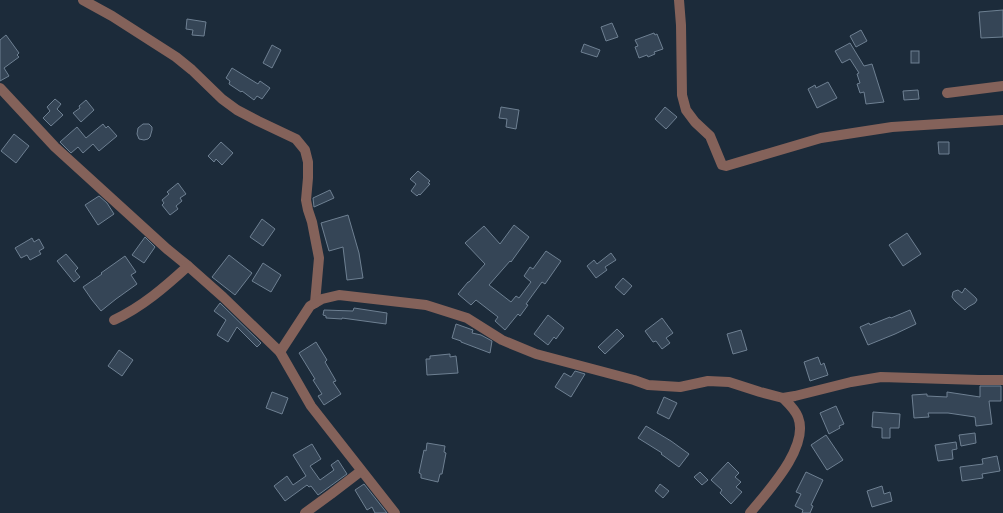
<svg xmlns="http://www.w3.org/2000/svg" width="1003" height="513" font-family="'Space Grotesk',sans-serif">
  <rect width="100%" height="100%" fill="#1c2b3a"/>
  <!-- building -->
  <g fill="#354556" stroke="#6e8092">
    <polygon points="1003,10 1003,37 981,38 979,12"/>
    <polygon points="187,19 206,22 204,36 192,35 193,30 186,29"/>
    <polygon points="612,23 618,37 606,41 601,27"/>
    <polygon points="861,30 867,41 856,47 850,36"/>
    <polygon points="654,33 655,35 657,34 663,49 654,52 655,54 648,57 647,55 639,58 635,47 638,46 635,40"/>
    <polygon points="6,35 19,53 17,55 19,57 4,68 9,76 0,81 0,40"/>
    <polygon points="850,43 864,66 872,64 884,102 866,104 864,92 860,93 857,84 860,83 857,74 859,73 850,59 842,63 835,51"/>
    <polygon points="584,44 600,50 597,57 581,52"/>
    <polygon points="272,45 281,50 272,68 263,63"/>
    <rect x="911" y="51" width="8" height="12"/>
    <polygon points="232,68 258,84 260,81 270,88 262,99 257,96 254,100 242,91 241,92 229,84 230,81 226,78"/>
    <polygon points="828,82 837,98 817,108 808,89 815,85 816,88"/>
    <polygon points="918,90 919,99 904,100 903,91"/>
    <polygon points="55,99 61,104 57,109 63,115 51,126 43,118 50,111 47,107"/>
    <polygon points="86,100 94,110 81,122 73,113 80,108 79,106"/>
    <polygon points="501,107 519,110 516,129 506,127 507,119 499,118"/>
    <polygon points="665,107 677,117 666,129 655,119"/>
    <polygon points="103,124 106,128 108,126 117,136 99,151 93,144 83,153 78,147 71,153 60,142 77,127 86,138"/>
    <polygon points="143,124 149,124 152,127 152,130 150,137 148,139 144,140 139,139 137,134 138,128"/>
    <polygon points="14,134 29,146 16,163 1,151"/>
    <polygon points="221,142 233,153 222,165 216,159 214,162 208,156"/>
    <polygon points="938,142 949,142 949,154 939,154"/>
    <polygon points="418,171 430,181 428,183 430,184 420,195 419,194 417,196 411,191 416,184 410,179"/>
    <polygon points="178,183 186,194 180,198 182,201 176,206 178,209 170,215 162,205 164,203 162,200 169,194 167,192"/>
    <polygon points="330,190 334,198 314,207 313,198"/>
    <polygon points="99,196 107,203 114,214 98,225 85,205"/>
    <polygon points="348,215 359,253 363,278 347,280 343,247 329,251 321,223"/>
    <polygon points="262,219 275,229 263,246 250,237"/>
    <polygon points="514,225 529,237 511,262 510,261 489,285 511,302 516,296 519,298 531,282 524,276 530,267 533,269 546,251 561,261 545,284 542,282 526,304 528,305 520,316 518,314 505,330 495,321 498,317 476,300 471,305 458,294 468,282 469,282 485,264 465,243 484,226 500,244"/>
    <polygon points="907,233 921,254 903,266 889,245"/>
    <polygon points="145,237 155,247 144,263 132,255"/>
    <polygon points="32,238 34,242 39,239 44,248 39,251 41,254 30,260 27,255 21,258 15,248"/>
    <polygon points="611,253 616,260 605,267 607,270 596,278 587,266 594,260 597,264"/>
    <polygon points="66,254 78,268 75,271 80,277 74,282 57,261"/>
    <polygon points="229,255 252,273 235,295 212,277"/>
    <polygon points="125,256 136,272 131,275 137,284 116,299 101,311 92,300 83,287 102,274 101,273"/>
    <polygon points="263,263 281,275 271,292 252,281"/>
    <polygon points="623,278 632,286 624,295 615,287"/>
    <polygon points="965,288 976,298 977,300 975,303 968,307 965,310 955,301 952,297 953,292 955,291 958,290 962,293"/>
    <polygon points="220,303 261,343 257,347 237,327 228,342 217,335 226,320 214,311"/>
    <polygon points="354,308 387,313 386,324 342,318 342,319 326,318 326,316 323,315 324,310 353,311"/>
    <polygon points="910,310 916,324 895,334 868,345 860,327 869,323 870,325 890,317 891,318"/>
    <polygon points="548,315 564,328 556,339 554,337 548,345 534,334"/>
    <polygon points="662,318 673,333 666,338 670,343 662,349 656,341 653,342 645,331"/>
    <polygon points="456,324 473,330 472,333 481,335 492,341 490,353 461,342 461,341 452,338"/>
    <polygon points="617,329 624,336 605,354 598,347"/>
    <polygon points="741,330 747,350 733,354 727,334"/>
    <polygon points="316,342 327,360 325,362 336,381 333,382 341,394 324,405 318,396 322,394 313,380 315,379 299,353"/>
    <polygon points="119,350 133,360 122,376 108,366"/>
    <polygon points="450,354 450,357 456,356 458,373 427,375 426,359 430,359 430,356"/>
    <polygon points="818,357 821,365 824,363 828,375 810,381 804,362"/>
    <polygon points="575,371 585,374 571,397 555,387 564,373 571,377"/>
    <polygon points="980,386 1001,386 1001,401 989,401 992,424 976,426 975,417 948,413 928,413 929,417 914,418 912,395 927,394 927,396 947,397 947,392 980,397"/>
    <polygon points="272,392 288,398 282,414 266,408"/>
    <polygon points="664,397 677,403 669,419 657,413"/>
    <polygon points="836,406 844,424 839,426 840,428 829,434 820,413"/>
    <polygon points="873,412 900,414 899,428 890,428 890,438 882,438 882,428 872,427"/>
    <polygon points="646,426 671,441 689,454 679,467 661,454 662,453 638,438"/>
    <polygon points="975,433 976,443 961,446 959,435"/>
    <polygon points="826,435 843,460 827,470 811,445"/>
    <polygon points="956,442 957,449 952,450 953,459 938,461 935,445"/>
    <polygon points="427,443 445,446 444,452 446,453 442,474 440,474 438,482 421,478 421,474 419,473 424,450 426,451"/>
    <polygon points="312,444 321,459 310,466 320,480 334,470 331,465 338,460 347,474 318,495 311,486 309,487 307,485 285,501 274,486 287,476 293,485 306,476 293,455"/>
    <polygon points="997,456 1000,471 982,474 983,478 962,481 960,467 983,464 982,459"/>
    <polygon points="728,462 739,473 735,477 741,482 736,487 742,492 731,504 720,493 722,490 711,480"/>
    <polygon points="700,472 708,480 702,485 694,477"/>
    <polygon points="806,472 823,480 811,505 813,506 810,513 802,513 803,510 795,506 801,494 796,492"/>
    <polygon points="364,484 387,513 375,513 372,507 367,510 355,490"/>
    <polygon points="660,484 669,491 663,498 655,491"/>
    <polygon points="882,486 884,494 890,492 892,501 872,507 867,491"/>
  </g>
  <g fill="none" stroke-linecap="round" stroke-linejoin="round">
    <!-- street -->
    <g stroke="#84625a" stroke-width="10">
      <polyline points="83,0 112,16 176,57 192,70 222,99 237,110 258,121 296,139 305,150 308,162 308,178 306,200 308,210 312,222 319,258 315,303"/>
      <polyline points="679,0 681,25 682,95 686,110 695,122 710,136 722,165 726,166 821,138 892,127 1003,120"/>
      <polyline points="0,88 55,147 167,249 188,266 223,297 280,352 311,406 395,513"/>
      <polyline points="947,93 1003,86"/>
      <path d="M114,320c28,-13 51,-33 74,-54"/>
      <polyline points="280,352 310,306 322,299 339,295 426,305 467,318 502,340 536,354 634,380 648,385 680,387 708,381 729,382 760,392 783,398 795,396 851,382 881,377 979,380 1003,380"/>
      <polyline points="305,513 331,494 361,471"/>
      <path d="M750,513c17,-21 60,-66 48,-96 -3,-8 -9,-13 -15,-19"/>
    </g>
  </g>
</svg>
